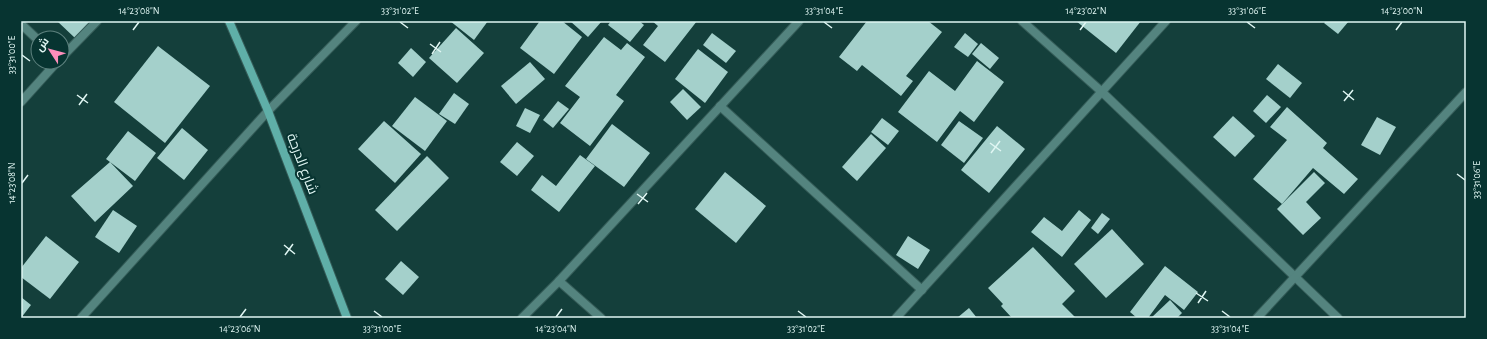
<svg xmlns="http://www.w3.org/2000/svg" width="1487" height="339" font-family="'Alegreya Sans',Cairo,sans-serif">
  <rect width="100%" height="100%" fill="#143f3b"/>
  <!-- building -->
  <g fill="#a4d0cb">
    <polygon points="57,21 91,21 75,38"/>
    <polygon points="450,21 488,21 474,40"/>
    <polygon points="540,21 562,21 582,37 554,74 520,48"/>
    <polygon points="570,21 602,21 588,37"/>
    <polygon points="611,21 639,21 644,25 630,42 608,25"/>
    <polygon points="652,21 697,21 665,62 643,45 658,26"/>
    <polygon points="867,21 928,21 942,32 906,76 913,81 901,96 862,65 857,71 839,57"/>
    <polygon points="1076,21 1141,21 1116,53"/>
    <polygon points="1326,21 1349,21 1338,34 1324,23"/>
    <polygon points="456,28 484,53 457,83 429,58"/>
    <polygon points="712,33 736,51 726,63 703,45"/>
    <polygon points="965,33 978,44 968,57 954,47"/>
    <polygon points="604,37 621,50 627,43 645,57 616,95 624,101 590,146 560,123 580,97 565,86"/>
    <polygon points="981,43 999,58 990,69 972,54"/>
    <polygon points="158,46 210,86 165,143 114,102"/>
    <polygon points="411,48 426,62 413,77 398,63"/>
    <polygon points="698,49 728,72 705,103 675,79"/>
    <polygon points="977,61 1004,82 974,122 960,111 937,142 898,112 929,71 955,91"/>
    <polygon points="530,62 545,79 516,104 501,86"/>
    <polygon points="1278,64 1302,83 1290,98 1266,79"/>
    <polygon points="683,89 701,107 687,120 670,102"/>
    <polygon points="454,93 469,104 455,124 439,114"/>
    <polygon points="1267,95 1281,107 1266,123 1253,111"/>
    <polygon points="415,97 447,121 425,151 392,126"/>
    <polygon points="558,101 569,109 553,128 543,120"/>
    <polygon points="1287,107 1327,143 1323,148 1358,179 1344,194 1313,168 1282,204 1253,179 1287,140 1270,127"/>
    <polygon points="525,108 540,115 530,133 516,126"/>
    <polygon points="1233,116 1255,136 1235,157 1213,137"/>
    <polygon points="1377,117 1396,127 1380,155 1361,145"/>
    <polygon points="882,118 899,131 888,145 871,132"/>
    <polygon points="384,121 421,154 395,183 358,149"/>
    <polygon points="959,121 983,138 964,163 941,145"/>
    <polygon points="612,124 650,153 624,187 586,159"/>
    <polygon points="997,126 1025,149 989,193 961,170"/>
    <polygon points="182,128 208,150 184,180 157,158"/>
    <polygon points="128,131 156,153 135,181 110,162 133,186 95,222 71,196 110,162 106,159"/>
    <polygon points="871,134 886,148 857,181 842,167"/>
    <polygon points="517,142 534,156 517,176 500,162"/>
    <polygon points="580,155 595,166 559,212 531,190 542,175 556,186"/>
    <polygon points="427,156 449,178 397,231 375,210"/>
    <polygon points="725,172 766,206 736,243 695,209"/>
    <polygon points="1314,172 1325,183 1306,202 1321,218 1303,235 1277,209"/>
    <polygon points="113,210 137,226 119,253 95,237"/>
    <polygon points="1079,210 1091,220 1062,257 1031,232 1044,217 1062,231"/>
    <polygon points="1102,213 1110,219 1098,234 1091,228"/>
    <polygon points="1112,229 1144,264 1106,298 1074,264"/>
    <polygon points="46,236 79,262 50,299 21,277 21,268"/>
    <polygon points="908,236 930,250 918,269 896,255"/>
    <polygon points="1033,247 1075,291 1062,304 1075,317 1074,318 1012,318 1001,306 1003,304 988,288"/>
    <polygon points="401,261 419,277 403,295 385,279"/>
    <polygon points="1165,266 1198,292 1184,310 1165,295 1148,318 1137,318 1130,312"/>
    <polygon points="21,297 31,305 21,318"/>
    <polygon points="1170,300 1182,313 1177,318 1151,318"/>
    <polygon points="969,308 977,318 957,318"/>
  </g>
  <g fill="none" stroke-linecap="round" stroke-linejoin="round">
    <!-- street casing -->
    <g stroke="#355c58" stroke-width="10">
      <g id="street">
        <polyline points="1022,21 1102,92 1338,318"/>
        <polyline points="21,24 38,40"/>
        <polyline points="62,57 97,21"/>
        <polyline points="21,102 57,62"/>
        <polyline points="720,106 922,290"/>
        <polyline points="559,281 601,318"/>
        <polyline points="81,318 268,111 356,21"/>
        <polyline points="522,318 559,281 799,21"/>
        <polyline points="896,318 1166,21"/>
        <polyline points="1257,318 1466,92"/>
      </g>
    </g>
    <!-- secondary casing -->
    <g stroke="#355c58" stroke-width="10">
      <polyline id="secondary" points="229,21 268,111 347,318"/>
    </g>
    <!-- street -->
    <use href="#street" stroke="#54847f" stroke-width="8"/>
    <!-- secondary -->
    <use href="#secondary" stroke="#5fafa8" stroke-width="8"/>
  </g>
  <!-- ticks -->
  <path fill="none" stroke="#e0f6f3" stroke-width="1.5" d="M400,22l8,6M824,22l8,6M1247,22l8,6M133,30l6,-8M1080,30l6,-8M1396,30l6,-8M430,44l11,8M432,54l8,-12M22,55l8,6M1343,91l11,9M77,95l11,8M1344,101l9,-11M79,105l8,-11M990,143l11,8M991,153l9,-12M1457,174l8,6M22,183l6,-8M637,194l11,8M638,204l9,-11M284,245l11,9M285,255l8,-11M1196,293l12,8M1198,303l8,-12M374,311l8,6M798,311l8,6M1222,311l8,6M240,317l6,-8M556,317l6,-8"/>
  <g text-anchor="middle" dominant-baseline="central" stroke-width="4" stroke-linejoin="round" paint-order="stroke">
    <!-- street labels -->
    <g font-size="14" fill="#e0f6f3" stroke="#073431">
      <text transform="translate(302 164) rotate(69)">شارع الدرجة</text>
    </g>
  </g>
  <!-- border -->
  <rect width="1487" height="339" fill="none" stroke="#073431" stroke-width="44"/>
  <!-- north arrow -->
  <g transform="translate(50 50) rotate(306)"><circle r="19" fill="#073431" stroke="#5e827f"/>
  <path d="M0-3L7 15L0 10L-7 15Z" fill="#fe8ebb"/>
  <text y="-6" font-size="11" font-weight="bold" text-anchor="middle" fill="#e0f6f3">ش</text>
  </g>
  <rect x="22" y="22" width="1443" height="295" fill="none" stroke="#e0f6f3" stroke-width="1.5"/>
  <g font-size="10" text-anchor="middle" fill="#e0f6f3">
    <text x="139" y="14">14°23'08"N</text>
    <text x="400" y="14">33°31'02"E</text>
    <text x="824" y="14">33°31'04"E</text>
    <text x="1086" y="14">14°23'02"N</text>
    <text x="1247" y="14">33°31'06"E</text>
    <text x="1402" y="14">14°23'00"N</text>
    <text transform="translate(11 55) rotate(-90)" y="4">33°31'00"E</text>
    <text transform="translate(1476 180) rotate(-90)" y="4">33°31'06"E</text>
    <text transform="translate(11 183) rotate(-90)" y="4">14°23'08"N</text>
    <text x="240" y="332">14°23'06"N</text>
    <text x="382" y="332">33°31'00"E</text>
    <text x="556" y="332">14°23'04"N</text>
    <text x="806" y="332">33°31'02"E</text>
    <text x="1230" y="332">33°31'04"E</text>
  </g>
</svg>
